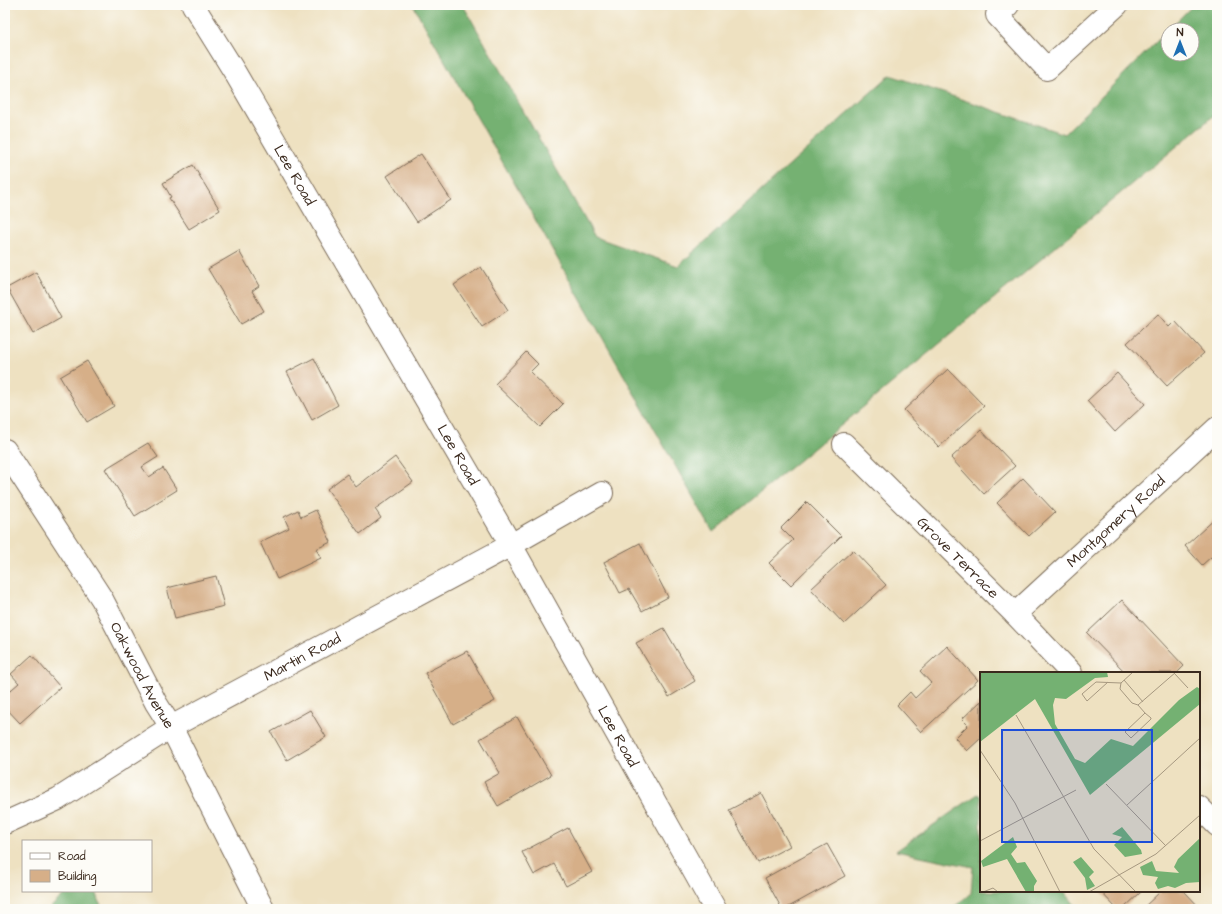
<svg xmlns="http://www.w3.org/2000/svg" width="1222" height="914" font-family="'Architects Daughter',sans-serif">
  <rect width="100%" height="100%" fill="#fdfcf7"/>
  <filter id="ink" filterUnits="userSpaceOnUse"><feTurbulence type="fractalNoise" baseFrequency=".025" numOctaves="2"/><feDisplacementMap in="SourceGraphic" scale="8" xChannelSelector="R" yChannelSelector="G"/><feConvolveMatrix kernelMatrix="1 2 1 2 8 2 1 2 1" color-interpolation-filters="sRGB"/></filter>
  <filter id="wash" filterUnits="userSpaceOnUse"><feTurbulence type="fractalNoise" baseFrequency=".012" numOctaves="4" result="noise"/><feDisplacementMap in="SourceGraphic" scale="16" xChannelSelector="R" yChannelSelector="G"/><feGaussianBlur stdDeviation="0.9" result="paint"/><feColorMatrix in="noise" values="0 0 0 0 0 0 0 0 0 0 0 0 0 0 0 0 0 1.4 0 .05"/><feComposite in="paint" operator="in"/></filter>
  <g filter="url(#wash)">
    <rect width="100%" height="100%" fill="#eee1c1"/>
    <!-- forest -->
    <g fill="#74b172" stroke="#586e48" fill-rule="evenodd">
      <path d="M413,5h50l132,232 83,29 212,-191 174,59 129,-129h24v108l-504,419zM1168,30h24v24h-24z"/>
      <polygon points="978,794 981,797 981,891 1064,891 1078,909 952,909 971,893 973,867 896,851"/>
      <polygon points="68,891 96,891 102,909 49,909"/>
    </g>
    <g id="blocks">
      <!-- building -->
      <g fill="#d6af88">
        <polygon points="421,154 451,200 417,222 387,176"/>
        <polygon points="193,165 220,210 189,229 169,198 171,197 163,183"/>
        <polygon points="239,251 259,286 252,291 264,311 241,324 208,269"/>
        <polygon points="481,267 508,310 482,327 454,285"/>
        <polygon points="36,272 61,318 33,334 7,288"/>
        <polygon points="1158,314 1169,327 1175,321 1204,353 1167,386 1127,343"/>
        <polygon points="526,352 538,364 530,372 563,404 540,427 495,384"/>
        <polygon points="314,358 338,405 312,420 287,372"/>
        <polygon points="87,361 114,406 87,422 60,377"/>
        <polygon points="948,369 984,406 939,447 904,410"/>
        <polygon points="1117,373 1145,404 1115,432 1087,401"/>
        <polygon points="981,430 1015,466 984,494 951,458"/>
        <polygon points="148,443 158,457 142,467 149,477 163,468 177,490 135,516 105,469"/>
        <polygon points="395,457 413,482 375,509 381,518 360,534 327,489 347,474 356,487"/>
        <polygon points="1023,478 1055,512 1029,536 997,503"/>
        <polygon points="807,502 841,536 791,585 769,563 793,540 781,528"/>
        <polygon points="298,510 301,517 316,510 331,542 316,549 321,558 277,579 260,542 289,528 284,517"/>
        <polygon points="1217,517 1217,564 1211,557 1202,565 1185,546"/>
        <polygon points="640,543 668,597 642,611 629,589 620,593 604,562"/>
        <polygon points="853,550 886,585 844,624 811,589"/>
        <polygon points="216,576 224,606 175,618 167,588"/>
        <polygon points="1122,600 1184,666 1177,673 1126,673 1087,633"/>
        <polygon points="664,628 695,681 669,697 636,643"/>
        <polygon points="947,646 978,680 921,732 897,705 910,692 915,698 931,683 920,671"/>
        <polygon points="467,651 495,701 453,724 425,673"/>
        <polygon points="32,655 60,687 20,723 5,707 5,695 19,683 11,674"/>
        <polygon points="981,701 981,738 967,751 955,738 968,725 962,719"/>
        <polygon points="310,710 326,737 287,760 271,732"/>
        <polygon points="517,717 551,775 498,806 484,782 500,773 480,739"/>
        <polygon points="761,793 790,846 758,863 729,810"/>
        <polygon points="568,828 592,872 566,886 554,864 534,875 522,852"/>
        <polygon points="827,844 845,876 785,909 782,909 765,878"/>
        <polygon points="1100,891 1142,891 1123,909 1117,909"/>
        <polygon points="1161,891 1184,891 1201,909 1142,909"/>
      </g>
    </g>
  </g>
  <g filter="url(#ink)">
    <use href="#blocks" fill-opacity="0" stroke="#7a6a57" stroke-width="1"/>
    <g fill="none" stroke-linecap="round" stroke-linejoin="round">
      <!-- minor casing -->
      <g stroke="#7a6a57" stroke-width="24">
        <g id="minor">
          <path id="s1" d="M193,5l41,66 277,474 204,364"/>
          <polyline points="1008,5 997,15 1047,69 1117,5"/>
          <path id="s2" d="M844,444l171,170 56,59"/>
          <path id="s3" d="M5,450l97,149 54,104 15,24 92,182"/>
          <path id="s4" d="M1015,614l202,-186"/>
          <polyline points="1199,807 1217,825"/>
          <path id="s5" d="M5,823l53,-24 113,-72 340,-182 91,-52"/>
        </g>
      </g>
      <!-- minor -->
      <use href="#minor" stroke="#fff" stroke-width="22"/>
    </g>
  </g>
  <g text-anchor="middle" dominant-baseline="central" stroke-width="4" stroke-linejoin="round" paint-order="stroke">
    <!-- street labels -->
    <g font-size="15" fill="#3b2a1e" stroke="#fdfcf7">
      <text stroke="none"><textPath href="#s1" startOffset="198">Lee Road</textPath></text>
      <text stroke="none"><textPath href="#s1" startOffset="522">Lee Road</textPath></text>
      <text stroke="none"><textPath href="#s4" startOffset="137">Montgomery Road</textPath></text>
      <text stroke="none"><textPath href="#s2" startOffset="161">Grove Terrace</textPath></text>
      <text stroke="none"><textPath href="#s5" startOffset="341">Martin Road</textPath></text>
      <text stroke="none"><textPath href="#s3" startOffset="264">Oakwood Avenue</textPath></text>
      <text stroke="none"><textPath href="#s1" startOffset="846">Lee Road</textPath></text>
    </g>
  </g>
  <!-- overview -->
  <g transform="translate(980 672)">
    <rect width="220" height="220" fill="#eee1c1"/>
    <path d="M0,0h127l1,5 -13,1 -29,21 -11,-1 -2,7 2,19 20,35 10,4 26,-24 22,7 46,-46 18,-13 3,2v15l-110,91 -55,-96 -55,43zM142,155l19,23 1,4 -17,3 -11,-12 8,-8 -10,-3zM33,165l4,10 -6,7 6,9 8,-1 12,19 -3,5v6h-8l-19,-33 -24,8 -2,-6zM220,166v44l-14,1 -11,5 -7,-2 -10,3 -3,-6 3,-6 -15,-2 -3,-8 12,-6 4,10 23,2 -5,-6 4,-8zM101,185l13,15 -5,5 6,9 -8,4 -2,-12 -12,-16z" fill="#74b172"/>
    <path fill="none" stroke="#a69880" stroke-width="1" d="M153,0l-12,11 -1,6 12,14 6,2 38,-33M194,1l14,15M144,8l19,22M128,10l-21,19 -5,-7 14,-12 25,1M158,33l7,8 6,5v1l-20,19 -6,-6 20,-19M36,43l78,134 42,43M0,78l35,53 45,89M126,112l60,62M147,133l73,-67M0,169l96,-51M3,220l10,-4 5,4M109,220l67,-38 44,-39"/>
    <path fill="#1d4ed8" fill-opacity="0.15" stroke="#1d4ed8" stroke-width="2" d="M22,58h150v112h-150z"/>
    <rect width="220" height="220" fill="none" stroke="#3b2a1e" stroke-width="2"/>
  </g>
  <!-- margin -->
  <rect width="1222" height="914" fill="none" stroke="#fdfcf7" stroke-width="20"/>
  <!-- legend -->
  <rect x="22" y="840" width="130" height="52" fill="#fdfcf7" stroke="#afa8a0"/>
  <rect x="30" y="853" width="20" height="6" fill="#ffffff" stroke="#afa8a0"/>
  <text x="58" y="860" font-size="12" fill="#3b2a1e">Road</text>
  <rect x="30" y="870" width="20" height="12" fill="#d6af88" stroke="#afa8a0"/>
  <text x="58" y="880" font-size="12" fill="#3b2a1e">Building</text>
  <!-- north arrow -->
  <g transform="translate(1180 42)"><circle r="19" fill="#fdfcf7" stroke="#afa8a0"/>
  <path d="M0-3L7 15L0 10L-7 15Z" fill="#1f6fb2"/>
  <text y="-6" font-size="11" font-weight="bold" text-anchor="middle" fill="#3b2a1e">N</text>
  </g>
</svg>
